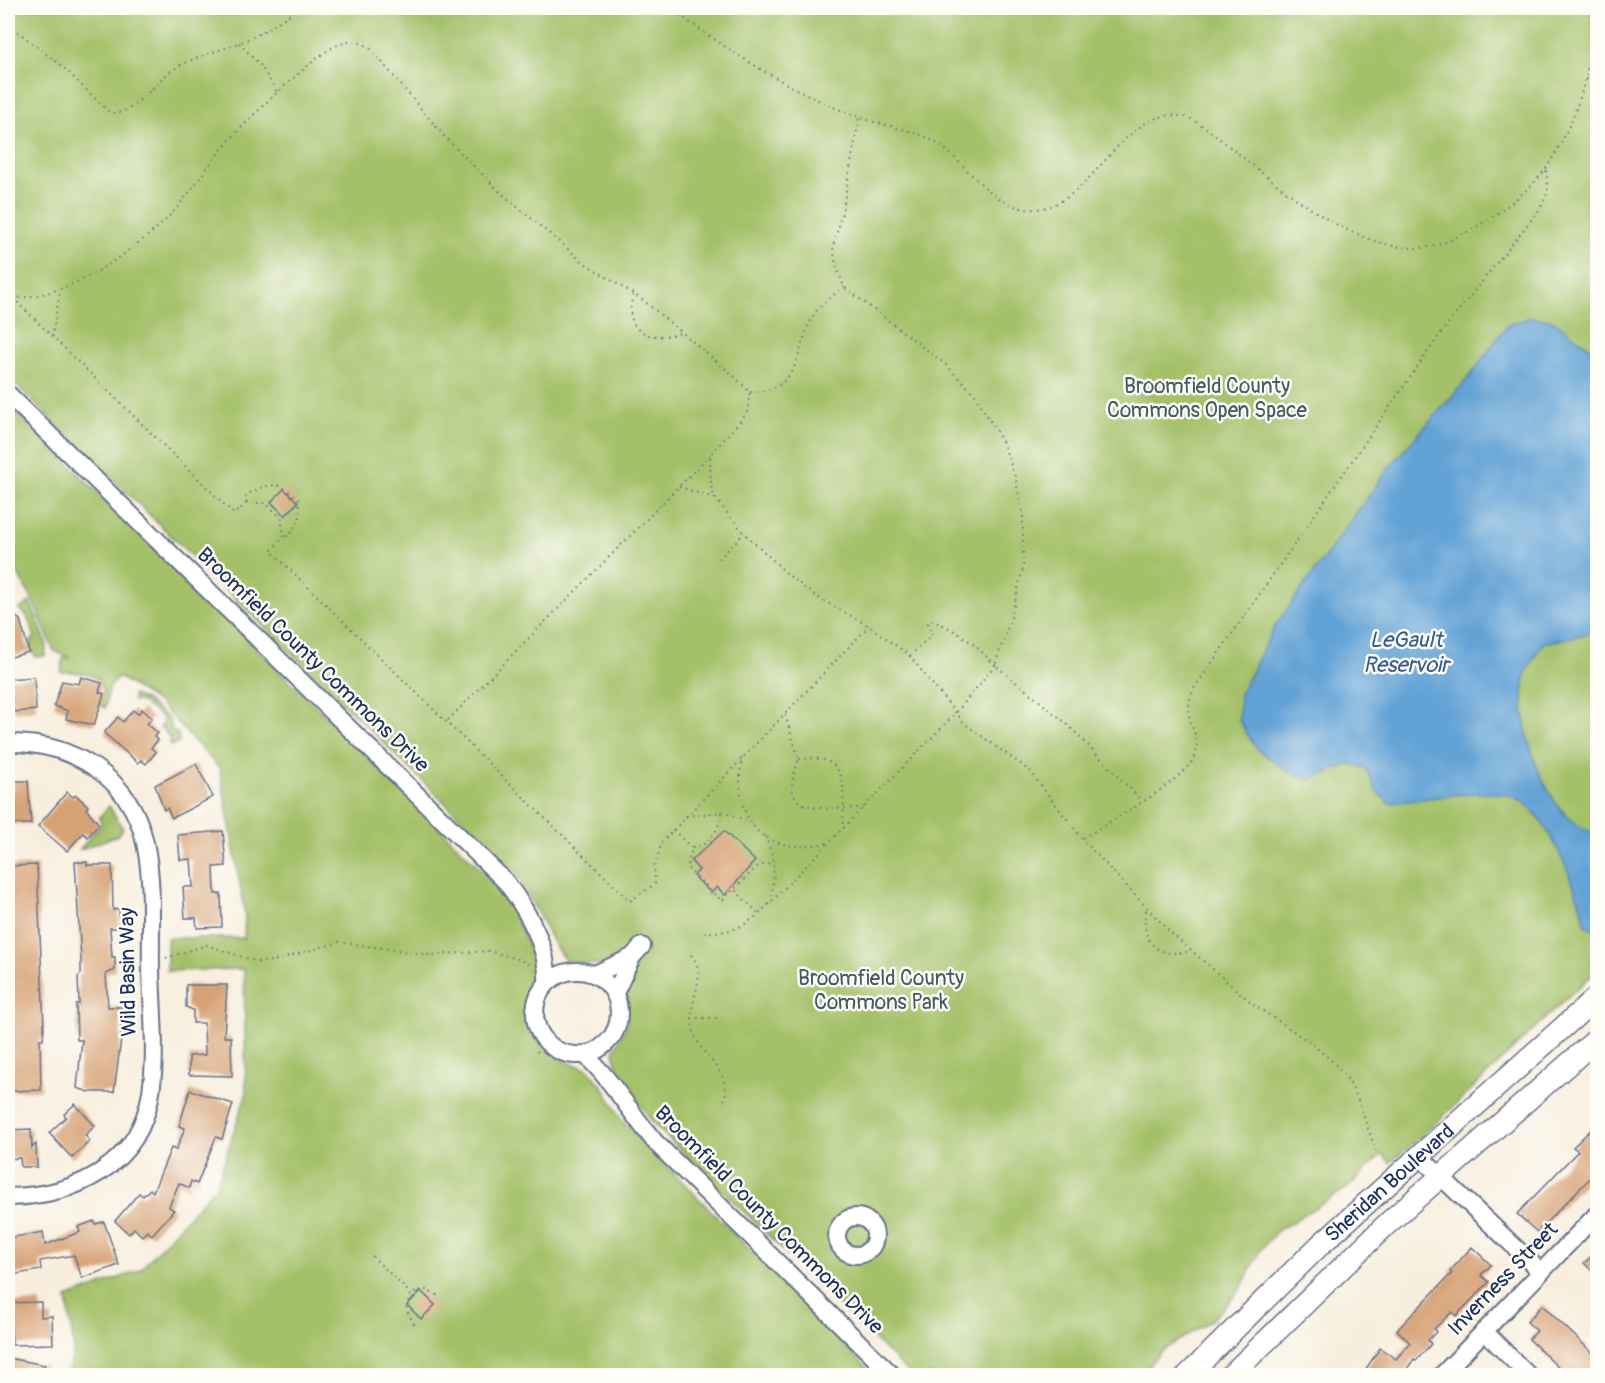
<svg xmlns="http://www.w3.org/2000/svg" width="1605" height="1383" font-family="Pangolin,sans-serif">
  <rect width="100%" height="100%" fill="#fdfcf7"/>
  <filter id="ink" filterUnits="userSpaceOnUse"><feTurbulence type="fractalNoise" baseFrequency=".0167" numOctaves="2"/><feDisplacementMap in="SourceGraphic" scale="12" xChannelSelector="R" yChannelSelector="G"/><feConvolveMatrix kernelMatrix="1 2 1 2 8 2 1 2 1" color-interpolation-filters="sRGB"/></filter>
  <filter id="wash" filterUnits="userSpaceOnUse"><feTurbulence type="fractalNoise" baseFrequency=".008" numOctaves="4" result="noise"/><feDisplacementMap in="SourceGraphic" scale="24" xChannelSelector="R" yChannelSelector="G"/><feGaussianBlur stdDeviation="1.35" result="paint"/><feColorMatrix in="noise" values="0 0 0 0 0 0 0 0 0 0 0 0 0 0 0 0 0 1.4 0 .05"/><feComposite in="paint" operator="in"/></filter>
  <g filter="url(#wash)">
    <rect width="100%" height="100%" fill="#f8eedd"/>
    <!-- green -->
    <g fill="#a4c169" stroke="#607864" stroke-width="1.5">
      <path d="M8,8h1589v963c-71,61 -134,132 -207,192l-8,-9 -33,33 -72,44 -16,18 -21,41 -28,30 -52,32 -19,23h-230l-260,-254 -35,-55 -2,-15 13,-28 -2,-32 -9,-12 -18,-14 -33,-5 -10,-14 -40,-75 -507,-494z"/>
      <path d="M8,404l477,469 28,39 26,57 -11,39 2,25 29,26 29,10 15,18 20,35 251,253h-807l7,-24 -7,-53 73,-28 76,-84 30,-91 -2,-126 -77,2v-33h77l1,-24 -25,-145 -60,-65 -38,-25 -4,-2 -9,12 -4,19 -5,-3c12,-32 -16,-33 -39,-33l2,-14h8l-17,-7 -22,-52 -24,-42z"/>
      <polygon points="30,602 47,644 45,656 36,657 30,649 31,641 35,637 27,616 20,609"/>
      <polygon points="133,695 145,700 169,719 171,729 178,734 179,743 170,746 170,738 160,727 163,725 163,718 140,701 133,701"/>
      <polygon points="109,806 123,829 118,835 79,850 102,823 99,818"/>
    </g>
    <!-- water -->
    <path fill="#62a2d5" stroke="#3e689a" stroke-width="1.5" d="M1532,317l22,4 43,32v279l-54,11c-5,9 -12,19 -16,28 -16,45 19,155 70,162l1,94 -4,3 -8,-5c-7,-32 -40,-119 -74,-129 -31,-9 -90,5 -124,7l-12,-13 -10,-22 -16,-4 -41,16 -23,-10 -30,-22 -17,-28 1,-26 34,-66 116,-162 81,-91 36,-50z"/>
    <g id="blocks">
      <!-- building -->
      <g fill="#d7a276">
        <polygon points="284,489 298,502 285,516 271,502"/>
        <polygon points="8,611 20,620 29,652 8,658"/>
        <polygon points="34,677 36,710 16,712 13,710 11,692 8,693 8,679"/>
        <polygon points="81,677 102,683 99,692 104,694 94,725 66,719 68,711 54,706 62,681 79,684"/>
        <polygon points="142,709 152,718 147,724 158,733 154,737 158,740 151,748 156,752 146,764 141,760 138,763 104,733 118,717 123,722 133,710 138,714"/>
        <polygon points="196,764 213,797 172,818 167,808 164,810 155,785"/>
        <polygon points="12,781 28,781 31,824 8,824 8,793 12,793"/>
        <polygon points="67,792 73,797 76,795 88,806 86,809 99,824 88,837 83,833 67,851 38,826"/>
        <polygon points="223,831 226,866 214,867 215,894 221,894 222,927 197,928 196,918 185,918 183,887 193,887 191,859 180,860 178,835"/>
        <polygon points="724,831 755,861 725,895 717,887 711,893 694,876 699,870 691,861"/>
        <polygon points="75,862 87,862 87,865 112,865 113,910 119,909 120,928 110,928 112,957 115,957 115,970 106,974 108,1007 121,1007 121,1039 114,1092 89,1092 77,1088 82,1040 77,1040 76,1004 79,1004 78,977 81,974 81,960"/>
        <polygon points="37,865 44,1027 43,1039 40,1039 41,1090 8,1091 8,866"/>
        <polygon points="186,985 227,985 224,1037 231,1037 232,1076 189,1075 189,1056 205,1055 204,1023 193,1023 193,1010 186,1007"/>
        <polygon points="190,1090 233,1104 222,1139 216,1137 197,1184 191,1181 189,1188 179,1183 169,1207 174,1210 152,1235 147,1231 142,1236 134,1228 129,1234 115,1221 139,1193 143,1196 150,1189 153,1192 171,1148 176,1150 185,1128 179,1126"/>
        <polygon points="75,1104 95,1126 85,1135 90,1141 72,1158 49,1133 66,1117 64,1114"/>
        <polygon points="1598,1123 1598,1170 1537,1232 1517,1214 1578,1151 1573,1147"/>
        <polygon points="31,1129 32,1148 36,1144 37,1167 21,1167 20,1158 8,1159 8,1130"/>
        <polygon points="94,1221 95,1224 104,1222 119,1265 82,1278 74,1255 40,1261 41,1270 11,1275 8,1238 43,1232 45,1245 80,1232 78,1227"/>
        <polygon points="1472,1247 1491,1265 1481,1275 1489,1282 1456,1316 1452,1312 1434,1329 1436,1332 1428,1340 1431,1344 1416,1361 1414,1359 1402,1376 1361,1376 1380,1348 1396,1359 1410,1343 1397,1330 1452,1273 1450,1271"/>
        <polygon points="1598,1250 1598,1277 1584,1263"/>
        <polygon points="421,1291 435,1305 421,1319 407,1305"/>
        <polygon points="41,1302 41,1317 52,1316 53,1344 12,1345 11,1328 8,1328 8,1303"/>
        <polygon points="1542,1305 1598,1358 1598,1376 1567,1376 1529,1339 1537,1331 1527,1322"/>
        <polygon points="8,1358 45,1365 44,1376 8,1376"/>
      </g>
    </g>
  </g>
  <g filter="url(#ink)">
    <use href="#blocks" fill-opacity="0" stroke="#68728a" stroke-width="1.5"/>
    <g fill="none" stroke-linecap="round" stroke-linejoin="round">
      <!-- minor casing -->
      <g stroke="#68728a" stroke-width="20">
        <g id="minor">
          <path d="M8,394l498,488c21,28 43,65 41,101"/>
          <path d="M8,743c64,-1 123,34 137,100 9,40 5,86 6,127 1,40 6,82 0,122 -11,74 -76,104 -143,105"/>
          <circle cx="577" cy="1013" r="42"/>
          <polyline points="595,974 632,957"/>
          <polyline points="615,993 632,957 642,946"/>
          <path d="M584,1054c29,27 47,60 72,89l237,233"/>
          <polyline points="1418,1155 1541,1272"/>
          <circle cx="856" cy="1236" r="19"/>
          <polyline points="1484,1331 1529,1376"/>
          <polyline points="1441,1376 1598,1213"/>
        </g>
      </g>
      <!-- major casing -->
      <g stroke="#68728a" stroke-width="24">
        <g id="major">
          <path id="s1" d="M1187,1376l133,-131 278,-249"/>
          <polyline points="1230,1376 1388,1223 1598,1038"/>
        </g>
      </g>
      <!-- path -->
      <g stroke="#68728a" stroke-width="2" stroke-dasharray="1.5 4.5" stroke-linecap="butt">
        <path d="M670,8c54,40 124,86 189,109 24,9 51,11 74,24 33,19 60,72 104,68 58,-5 87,-108 148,-92 7,1 14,7 20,10 43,33 103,88 152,107 20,9 49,17 71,13 35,-6 99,-50 119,-80 16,-25 31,-58 38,-87 6,-23 5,-49 7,-72"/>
        <path d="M8,24l54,42 47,46c20,8 45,-29 62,-41 20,-14 45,-19 68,-28 21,-8 42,-22 59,-35"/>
        <polyline points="239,43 261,66 277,92"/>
        <polyline points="1586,79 1598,83"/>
        <polyline points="859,119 842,213 833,247 836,265 844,287 944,363 974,393 1003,443 1015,477 1023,513 1023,568 1011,618 995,665 1065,722 1142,801"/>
        <path d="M633,295c-11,38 17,47 47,38"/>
        <path d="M13,298c55,-2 102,-35 144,-70 24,-21 41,-49 61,-74 26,-32 56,-59 87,-86 13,-10 29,-26 47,-26 6,-1 11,2 17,5l75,89 56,56 83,70 61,39 90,75 16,16 -3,21 -37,42 1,31 4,12 29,35 50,47 23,17 52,29 39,28 57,70 65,47 52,68 89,94 82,71 58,39 21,18 13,14 12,22 19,54"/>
        <polyline points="13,298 234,514 247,503 265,503 281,517 284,536 271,551 630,901 655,884 654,867 662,842 869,626"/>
        <polyline points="52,337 60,291"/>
        <path d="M750,392c53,-1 44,-42 63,-76 7,-12 21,-21 31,-29"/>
        <polyline points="679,487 715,498"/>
        <path d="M247,503l-1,-8c25,-12 32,-16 53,5l1,18 -11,18h-5"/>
        <polyline points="719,559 744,533"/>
        <polyline points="910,656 932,634 937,635"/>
        <path d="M785,715l14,44c-25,58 24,49 64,49"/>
        <polyline points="448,720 710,455"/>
        <path d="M742,757c-6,37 0,80 45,88 13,3 29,-1 42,-2"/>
        <path d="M799,759c53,-6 44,29 44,68"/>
        <polyline points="686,816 722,812 750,821"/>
        <polyline points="673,830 692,848 687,868 722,901 734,889 759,914"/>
        <path d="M765,836c10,22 11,41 5,64"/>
        <path d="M1083,838c24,-15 107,-59 113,-85 5,-25 -16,-30 -3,-63l250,-360 97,-121 8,-17 -2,-24"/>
        <path d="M692,848c19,-3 27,-19 30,-36"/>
        <polyline points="735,888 758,866 774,862"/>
        <path d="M1146,910c-6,33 12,49 44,41"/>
        <path d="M704,932c24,1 37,-3 55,-18l196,-200 40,-49c-20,-21 -37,-35 -64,-45l-3,3 4,11"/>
        <path d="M691,955c18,19 -2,45 1,67 3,27 20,34 31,56 2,5 2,13 3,19l-4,6"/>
        <polyline points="166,958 207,945 258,962 274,961 339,942 431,955 489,951 518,959 530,965"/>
        <polyline points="691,1018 717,1018"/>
        <polyline points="537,1051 540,1055"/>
        <polyline points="372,1256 411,1294"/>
        <polyline points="414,1324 406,1309 411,1294 424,1289 441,1297"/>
      </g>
      <!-- minor -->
      <use href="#minor" stroke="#fff" stroke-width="16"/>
      <!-- major -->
      <use href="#major" stroke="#fff" stroke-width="21"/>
    </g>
  </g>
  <g text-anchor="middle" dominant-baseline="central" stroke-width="5" stroke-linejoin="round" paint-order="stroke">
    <!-- park labels -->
    <g font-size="21" fill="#445b61" stroke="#fdfcf7">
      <text x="1207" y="386">Broomfield County<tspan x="1207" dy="24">Commons Open Space</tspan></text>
      <text x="881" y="978">Broomfield County<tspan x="881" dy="24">Commons Park</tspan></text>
    </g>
    <!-- street labels -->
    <g font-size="21" fill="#1b2f5e" stroke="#fdfcf7">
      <text transform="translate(313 660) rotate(44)">Broomfield County Commons Drive</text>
      <text transform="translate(128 972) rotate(-91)">Wild Basin Way</text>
      <text stroke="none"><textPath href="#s1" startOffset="280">Sheridan Boulevard</textPath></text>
      <text transform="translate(769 1220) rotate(45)">Broomfield County Commons Drive</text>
      <text transform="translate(1503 1279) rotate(-46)">Inverness Street</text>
    </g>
    <!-- water labels -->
    <g font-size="22" font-style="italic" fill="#375d8e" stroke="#fdfcf7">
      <text x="1406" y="640">LeGault<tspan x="1406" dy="25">Reservoir</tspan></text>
    </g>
  </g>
  <!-- margin -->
  <rect width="1605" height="1383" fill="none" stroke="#fdfcf7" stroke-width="30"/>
</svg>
